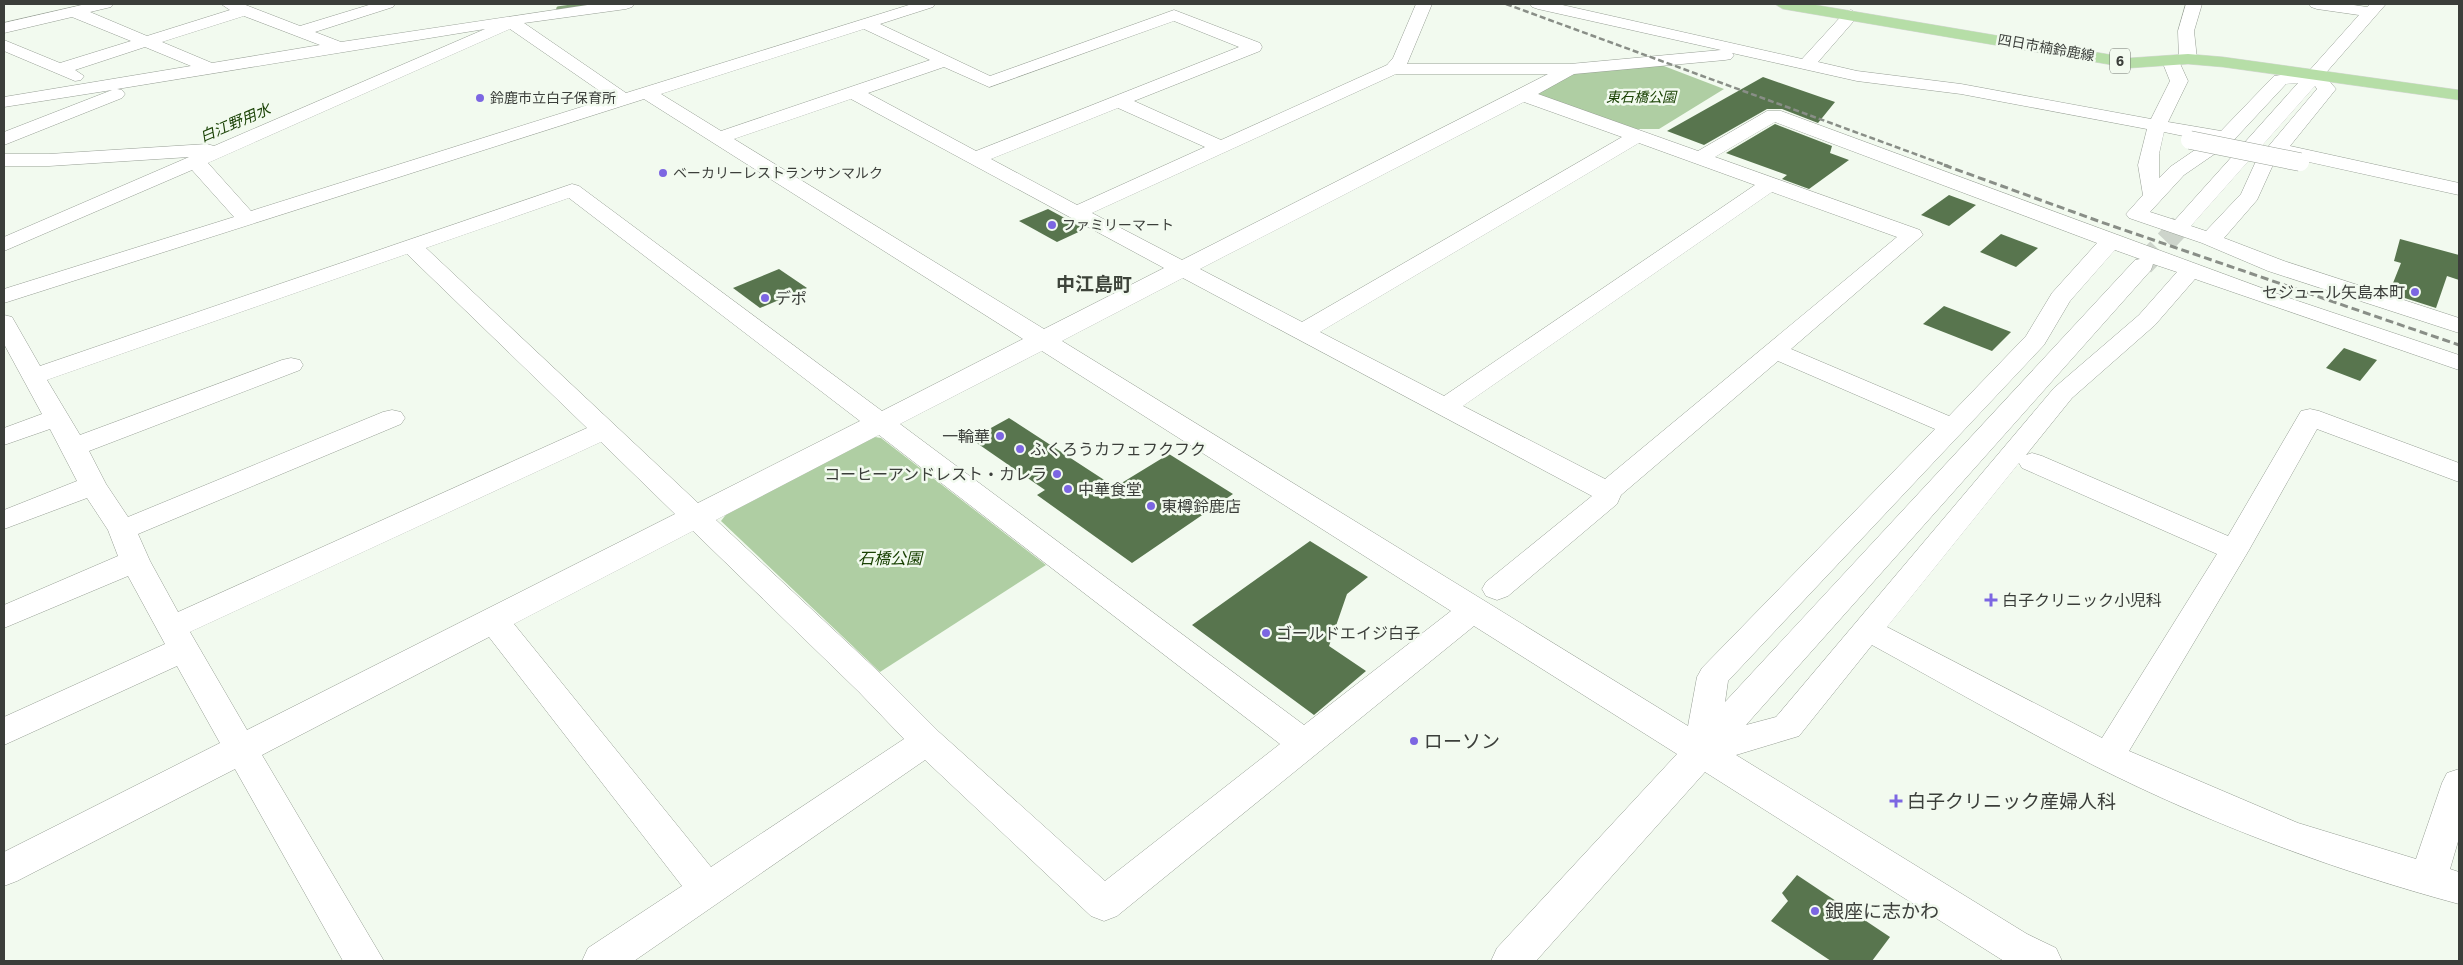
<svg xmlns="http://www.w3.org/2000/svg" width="2463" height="965" font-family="'Zilla Slab','Noto Sans JP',serif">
  <rect width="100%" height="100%" fill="#f2faef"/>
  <!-- green -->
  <g fill="#afcea3">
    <polygon points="1656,63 1724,89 1659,129 1631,129 1539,97 1538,93 1584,69"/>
    <polygon points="869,436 881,438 1046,565 880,672 721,521 731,508"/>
  </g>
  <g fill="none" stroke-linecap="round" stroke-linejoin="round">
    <!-- stream -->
    <polyline stroke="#8aa87f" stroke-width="5.5" points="559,9 594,4"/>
  </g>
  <!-- building -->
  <g fill="#58754e">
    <polygon points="1763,77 1835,102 1818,123 1782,109 1767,109 1704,145 1667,131"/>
    <polygon points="1775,124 1832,146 1830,153 1849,160 1809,189 1782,179 1787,175 1726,153"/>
    <polygon points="1949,195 1976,205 1949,226 1921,215"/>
    <polygon points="1048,209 1085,229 1057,242 1019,221"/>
    <polygon points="2001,234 2038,248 2016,267 1980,252"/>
    <polygon points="2400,239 2459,255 2459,280 2447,276 2436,308 2389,293 2401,263 2394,261"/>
    <polygon points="779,269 807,288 760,308 733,288"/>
    <polygon points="1944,306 2011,332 1992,351 1923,324"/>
    <polygon points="2344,348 2377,360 2360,381 2326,368"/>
    <polygon points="1009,418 1115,487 1169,454 1233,494 1132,563 1037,495 1045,490 971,439"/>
    <polygon points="1310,541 1368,577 1347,594 1329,646 1366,671 1314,715 1192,625"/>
    <polygon points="1797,875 1890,937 1872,961 1831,961 1771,921 1788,901 1782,893"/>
  </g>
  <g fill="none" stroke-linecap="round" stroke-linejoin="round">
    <!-- minor-tunnel -->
    <polyline stroke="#cdd4cb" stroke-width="22" stroke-dasharray="22 11" stroke-linecap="butt" points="2143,265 2185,221"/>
    <!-- minor casing -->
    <g stroke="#979f95" stroke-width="1">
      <g id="minor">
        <path d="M86,4h27l-2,3 -21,5 57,24 83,-26 -9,-6h22l57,22 72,-22h23l-2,3 -78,25 26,10 253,-38h40l-2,3 -6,2 -102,14 102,70 286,-89h23l-2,3 -53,17 110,52 184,-66 86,33 2,4 -2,4 -126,50 87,39 166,-75 6,-7 23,-54h16l-25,60h163l151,-14 -183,-41 -6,-2 -2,-3h28l244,55 43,-47 6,-2 8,5 -41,47 39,9 104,13 190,35 19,-38 -8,-20 3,-4h12l11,24 -20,41 53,9 53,-55 35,-5 50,-56 -42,-6 -6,-2 -2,-3h38l20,3 3,-3h16l-62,71 12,14 -46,57 169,37v12l-177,-39 -10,11 -15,33 -33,38 60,23 175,57v15l-191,-62 -66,-28 -73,-25 -3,-4 17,-19 -5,-30 9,-36 -186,-35 -104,-13 -125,-28 2,2 -3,4 -6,1 -151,14 -36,20 160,57 69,-40h14l508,187 170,57v15l-264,-91 -40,46 -83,73 -46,57 6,-2 10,3 186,80 73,-125 9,-2 9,2 140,52v19l-142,-53 -68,121 -120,201 169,72 118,36 26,-76 5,-10 12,-4v69l-9,31 9,3v32c-123,-33 -249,-80 -364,-138 -75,-38 -148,-80 -223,-121l-73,91 -63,19 291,179 29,14 6,13h-58l-5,-3 -294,-186 -169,189h-45l6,-13 180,-194 -203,-128 -357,290 -13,5 -13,-5 -166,-156 -291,201h-52l6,-13 94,-62 -193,-249 -227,118 122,206h-41l-108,-192 -218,112 -13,5v-34l216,-109 -43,-77 -173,79v-28l161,-73 -37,-68 -124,52v-23l114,-49 -10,-26 -21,-32 -83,31v-19l73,-29 -27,-52 -46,16v-17l38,-14 -38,-70v-29l8,2 28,49 532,-182 7,2 303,225 141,-72 -379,-240 -640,204v-14l230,-72 -42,-47 -188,81v-14l185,-80 -140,9h-45v-12h45l158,-10 7,2 271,-117 -368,60 5,1 3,4 -3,4 -118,47v-13l108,-42 -108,17v-10l187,-31 -46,-19 -70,23 9,6 -3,4 -6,1 -71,-30v-11l56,23 71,-22 -59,-24 -68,16v-10zM244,16l76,29 -108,18 -50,-21zM1174,21l65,26 -263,104 -108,-58 76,-26 45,20zM510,29l100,69 -359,113 -43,-48zM864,29l66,31 -209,71 -60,-37zM1396,74h152l-366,186 -90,-47zM2298,83l-123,137 -25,-8 34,-37 48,-33 54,-58zM2315,86l2,3 -61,72 -15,33 -35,37 -15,-5zM851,99l313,169 -120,61 -310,-190zM1524,102l98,35 -320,185 -102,-53zM1118,108l87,39 -128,58 -86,-46zM1775,122l322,121 -45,50 -26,43 -77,80 -158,-67 132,-114 -3,-5 -205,-73zM2164,132l44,9 -38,26 -11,11v-24zM1639,143l116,42 -311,211 -124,-64zM1772,192l125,45 -292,242 -142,-73zM569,198l291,223 -162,82 -272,-255zM2115,250l25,9 -5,1 -410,442 3,-21 316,-336 26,-44zM407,254l180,174 -409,184 -28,-51 -12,-27 263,-110 4,-6 -4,-6 -9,-2 -9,2 -255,105 -22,-33 -17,-33 211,-81 3,-5 -3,-5 -9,-2 -9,2 -202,75 -33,-55zM2153,264l24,8 -38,43 -85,73 -278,329 -30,8 405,-455zM1183,278l409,218 -106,86 -4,7 4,7 11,4 11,-4 109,-92 4,-9 157,-134 157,68 -233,239 -5,9 -9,49 -626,-385zM1042,351l409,260 -147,114 -404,-301zM879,435l401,309 -175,137 -166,-149 -58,-58 -165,-154zM601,442l74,72 -428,216 -57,-98zM2019,463l3,5 195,86 -115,184 -215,-111zM693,531l166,161 45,47 -193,128 -197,-243z"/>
        <polygon points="2186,4 2202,4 2194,31 2197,59 2194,63 2182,63 2179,59 2178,31"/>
      </g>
    </g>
    <!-- major casing -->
    <g stroke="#d8d8d8" stroke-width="1">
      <polygon id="major" points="1775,4 1810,4 2130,58 2188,54 2223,57 2459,90 2459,100 2223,67 2188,64 2130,68 1783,9"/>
    </g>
    <!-- minor -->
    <use href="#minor" fill="#fff" fill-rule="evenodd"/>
    <!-- major -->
    <use href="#major" fill="#b6dea7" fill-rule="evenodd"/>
    <!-- rail-far1 -->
    <polyline stroke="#898e87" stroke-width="2.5" stroke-dasharray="6 3" stroke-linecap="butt" points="1506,4 1948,166"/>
    <!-- rail -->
    <polyline stroke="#898e87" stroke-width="3" stroke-dasharray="8 4" stroke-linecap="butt" points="1944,165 2101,222 2459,345"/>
    <!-- minor-bridge casing -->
    <g stroke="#979f95" stroke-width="19" stroke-linecap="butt">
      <polyline id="minor-bridge" points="2190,140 2300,162"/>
    </g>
    <!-- minor-bridge -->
    <use href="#minor-bridge" stroke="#fff" stroke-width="18"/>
  </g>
  <!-- markers -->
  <g fill="#7c66e2" stroke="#f2faef" stroke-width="2">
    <circle cx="480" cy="98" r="5"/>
    <circle cx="663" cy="173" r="5"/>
    <circle cx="1052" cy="225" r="5"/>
    <circle cx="2415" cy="292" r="5"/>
    <circle cx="765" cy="298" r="5"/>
    <circle cx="1000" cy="436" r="5"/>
    <circle cx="1020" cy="449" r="5"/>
    <circle cx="1057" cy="474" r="5"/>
    <circle cx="1068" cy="489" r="5"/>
    <circle cx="1151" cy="506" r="5"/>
    <path d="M1988.5 592.5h5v5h5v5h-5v5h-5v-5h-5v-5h5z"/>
    <circle cx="1266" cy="633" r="5"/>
    <circle cx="1414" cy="741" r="5"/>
    <path d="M1893.5 793.5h5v5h5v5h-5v5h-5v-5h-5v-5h5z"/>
    <circle cx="1815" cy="911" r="5"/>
  </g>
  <g text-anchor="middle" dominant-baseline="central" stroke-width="5" stroke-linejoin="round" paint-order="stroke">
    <!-- far-street labels -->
    <g font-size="14" fill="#3b3e3a" stroke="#f2faef">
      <text transform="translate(2046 48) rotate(10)">四日市楠鈴鹿線</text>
    </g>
    <!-- far-park labels -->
    <g font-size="14" font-style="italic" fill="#194103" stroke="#f2faef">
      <text x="1641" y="97">東石橋公園</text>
    </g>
    <!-- far-poi labels -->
    <g font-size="14" fill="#3b3e3a" stroke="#f2faef" text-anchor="start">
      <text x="490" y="98">鈴鹿市立白子保育所</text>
      <text x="673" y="173">ベーカリーレストランサンマルク</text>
      <text x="1062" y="225">ファミリーマート</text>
    </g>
    <!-- shield labels -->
    <rect fill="#f2faef" stroke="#727670" stroke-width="1" x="2110" y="48.5" width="20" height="25" rx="4"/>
    <g font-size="15" font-weight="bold" fill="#3b3e3a">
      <text x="2120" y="61">6</text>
    </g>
    <!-- far-water labels -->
    <g font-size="15" font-style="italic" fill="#1c4407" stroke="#f2faef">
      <text transform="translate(235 123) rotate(-23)">白江野用水</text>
    </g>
    <!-- poi labels -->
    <g font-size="16" fill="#3b3e3a" stroke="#f2faef" text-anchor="start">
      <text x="2405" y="292" text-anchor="end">セジュール矢島本町</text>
      <text x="775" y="298">デポ</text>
      <text x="990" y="436" text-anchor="end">一輪華</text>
      <text x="1030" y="449">ふくろうカフェフクフク</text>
      <text x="1047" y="474" text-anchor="end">コーヒーアンドレスト・カレラ</text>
      <text x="1078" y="489">中華食堂</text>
      <text x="1161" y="506">東樽鈴鹿店</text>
      <text x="2002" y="600">白子クリニック小児科</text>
      <text x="1276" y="633">ゴールドエイジ白子</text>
    </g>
    <!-- park labels -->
    <g font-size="16" font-style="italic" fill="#194103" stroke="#f2faef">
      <text x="890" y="558">石橋公園</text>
    </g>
    <!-- quarter labels -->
    <g font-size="19" font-weight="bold" fill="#3d433a" stroke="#f2faef">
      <text x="1094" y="284">中江島町</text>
    </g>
    <!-- near-poi labels -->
    <g font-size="19" fill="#3b3e3a" stroke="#f2faef" text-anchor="start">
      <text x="1424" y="741">ローソン</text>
      <text x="1907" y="801">白子クリニック産婦人科</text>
      <text x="1825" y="911">銀座に志かわ</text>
    </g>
  </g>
  <!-- border -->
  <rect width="2463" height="965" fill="none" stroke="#3b3e3a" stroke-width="10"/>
</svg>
